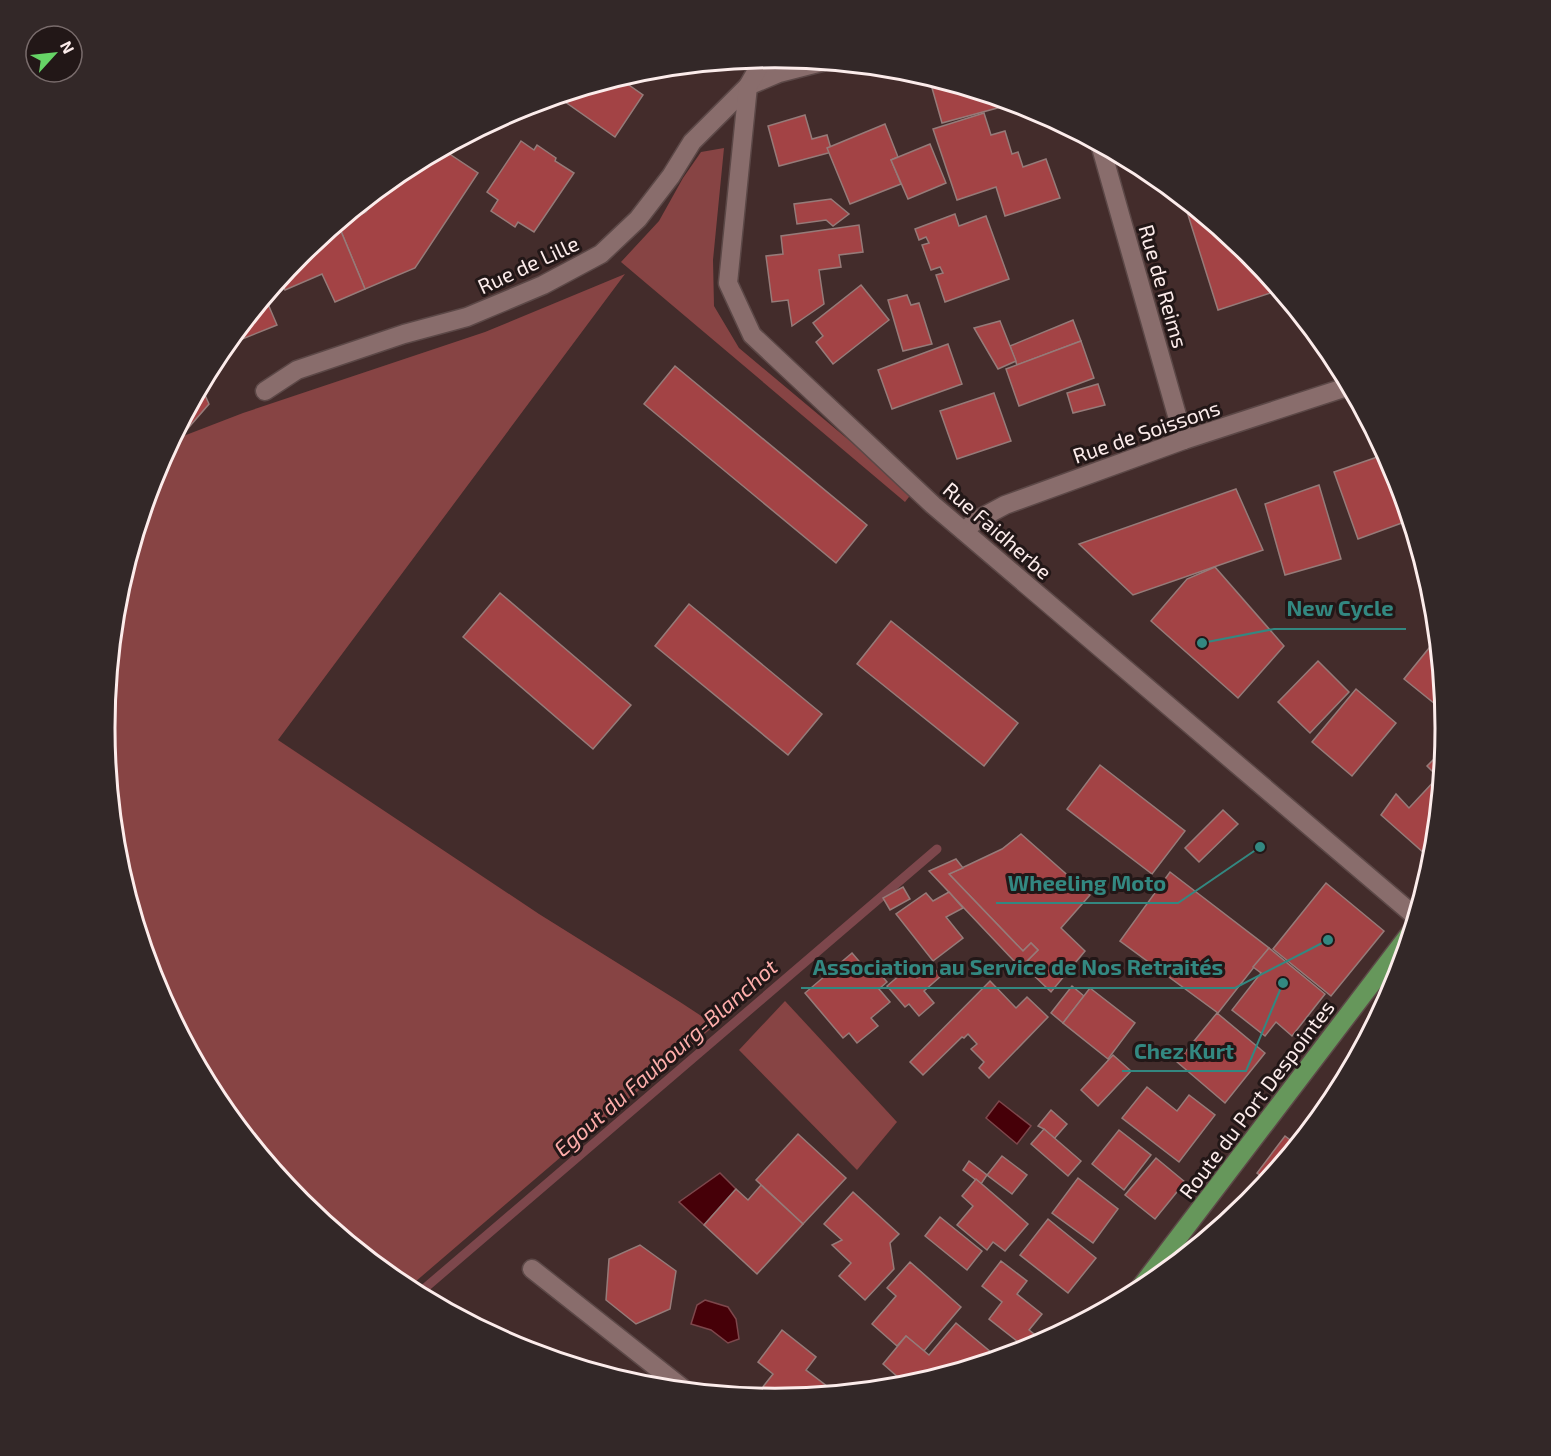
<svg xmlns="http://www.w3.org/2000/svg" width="1551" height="1456" font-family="'Exo 2',sans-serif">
  <rect width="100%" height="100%" fill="#432c2b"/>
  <!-- green -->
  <g fill="#874444">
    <polygon points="724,148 713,260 714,306 739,348 912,493 905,502 621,262 659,221 683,178 701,152"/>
    <polygon points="625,274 278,740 539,914 680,1002 715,1025 408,1288 402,1286 301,1202 217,1100 155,984 117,859 105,728 117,597 156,471 173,440 243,413 485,332"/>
    <polygon points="785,1001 897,1122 857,1170 739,1050"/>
  </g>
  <!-- water -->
  <g fill="#460008" stroke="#7d474c" stroke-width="1.5">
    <polygon points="999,1101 1031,1126 1017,1144 986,1118"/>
    <polygon points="720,1173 736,1189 704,1225 679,1202"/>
    <polygon points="705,1300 728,1307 736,1319 739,1339 728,1343 711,1330 691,1324 697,1305"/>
  </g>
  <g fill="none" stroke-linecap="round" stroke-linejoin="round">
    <!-- stream -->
    <polyline stroke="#7d474c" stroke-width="9" points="418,1294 937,849"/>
  </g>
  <!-- building -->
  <g fill="#a34345" stroke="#967b79" stroke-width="1.5">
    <polygon points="619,78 643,95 615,137 561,99 564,94"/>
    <polygon points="937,79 1016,103 942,123 930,81"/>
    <polygon points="984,113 991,135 1005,131 1012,154 1018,152 1023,167 1046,159 1060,198 1005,216 996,187 957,200 933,129"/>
    <polygon points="805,115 812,139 827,135 832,152 779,166 768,126"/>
    <polygon points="885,124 898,157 891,160 901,184 850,204 827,148"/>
    <polygon points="521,141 534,150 537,145 556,158 555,161 574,173 534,232 518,222 515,227 491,211 498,200 487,192"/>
    <polygon points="930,144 946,183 908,199 891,160"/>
    <polygon points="442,149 478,173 415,268 365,289 338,224 366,212 384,185 403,170"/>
    <polygon points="831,199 849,214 833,226 826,220 797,224 794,204"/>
    <polygon points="1183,199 1250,254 1280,290 1218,310"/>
    <polygon points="360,205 364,213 349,220 347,216"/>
    <polygon points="955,214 959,226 986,216 1009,279 945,302 936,275 943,273 940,267 931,270 922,245 929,243 926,237 919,240 915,229"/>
    <polygon points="338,224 365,289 335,302 322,274 285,290 280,279 301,253"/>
    <polygon points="859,225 863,252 839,255 841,267 819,270 824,304 792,326 788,300 772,302 766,256 783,254 781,236"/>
    <polygon points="861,285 889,320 833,364 816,342 823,336 813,323"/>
    <polygon points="907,295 911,305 919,303 932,344 903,351 888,300"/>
    <polygon points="265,297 277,325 225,346"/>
    <polygon points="1073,320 1081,341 1017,365 1010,346"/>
    <polygon points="1000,321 1016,361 998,369 974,328"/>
    <polygon points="1081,341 1094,378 1019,406 1006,369"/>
    <polygon points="948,344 962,384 892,409 878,370"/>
    <polygon points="675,366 867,525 836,563 644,404"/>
    <polygon points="1098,384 1105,405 1073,413 1067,393"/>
    <polygon points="201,386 209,404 164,456"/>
    <polygon points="994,393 1011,441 957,459 940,411"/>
    <polygon points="1386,454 1410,520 1358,539 1334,472"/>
    <polygon points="1319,485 1341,559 1285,575 1265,504"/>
    <polygon points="1236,489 1263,550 1133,595 1079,544"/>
    <polygon points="1215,567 1284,646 1238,698 1151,621 1187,579"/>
    <polygon points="500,593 631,705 593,749 463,637"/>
    <polygon points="689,604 822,714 788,755 655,646"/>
    <polygon points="891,621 1018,723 984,766 857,664"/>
    <polygon points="1438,637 1445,712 1404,679"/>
    <polygon points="1318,661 1349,692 1310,733 1278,702"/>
    <polygon points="1356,689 1396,723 1352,776 1312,742"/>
    <polygon points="1444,749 1434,859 1433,861 1381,815 1396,794 1409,808 1438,777 1427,766"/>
    <polygon points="1100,765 1185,831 1152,874 1067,809"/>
    <polygon points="1223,810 1238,824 1199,862 1185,848"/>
    <polygon points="1021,834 1090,895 1061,928 1085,951 1051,992 1023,965 1038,950 1031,943 1023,951 949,874 1002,849"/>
    <polygon points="956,859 963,868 949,874 1023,951 1031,943 1038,950 1021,967 1013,962 1014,961 929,871"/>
    <polygon points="1170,872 1269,948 1218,1013 1120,941"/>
    <polygon points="1326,883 1384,931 1331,996 1273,949"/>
    <polygon points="903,887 910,899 890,910 883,898"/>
    <polygon points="949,892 963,908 946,917 963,938 933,961 896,914 926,893 933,901"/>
    <polygon points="1269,948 1325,994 1292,1036 1276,1022 1265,1036 1232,1010 1261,973 1253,967"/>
    <polygon points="852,953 864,967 870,962 887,982 879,989 890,1002 871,1018 878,1026 857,1043 849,1033 843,1038 805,993"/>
    <polygon points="931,965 941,976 924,991 934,1003 919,1016 909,1004 905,1007 887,986 908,968 917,978"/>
    <polygon points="990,981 1016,1008 1027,997 1048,1017 989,1078 979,1068 984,1062 971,1049 977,1044 968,1034 964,1038 962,1037 923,1075 910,1062"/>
    <polygon points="1072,986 1084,996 1063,1023 1051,1013"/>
    <polygon points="1090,988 1135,1023 1108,1059 1063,1023"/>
    <polygon points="1217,1013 1265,1053 1225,1103 1177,1062"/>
    <polygon points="1113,1055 1131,1071 1098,1106 1081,1090"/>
    <polygon points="1147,1087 1177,1111 1189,1095 1215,1115 1179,1162 1122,1118"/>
    <polygon points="1051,1110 1067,1124 1054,1139 1044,1129 1038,1126"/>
    <polygon points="1044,1129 1081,1161 1068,1176 1031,1144"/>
    <polygon points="1119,1130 1151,1155 1124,1190 1092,1164"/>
    <polygon points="798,1134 846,1178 803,1224 756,1180"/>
    <polygon points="1285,1136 1297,1145 1268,1181 1257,1173"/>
    <polygon points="1002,1156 1027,1175 1012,1194 987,1175"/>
    <polygon points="1156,1158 1185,1182 1155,1219 1125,1195"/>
    <polygon points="969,1161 987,1175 981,1184 963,1170"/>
    <polygon points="1078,1178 1118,1209 1093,1243 1052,1213"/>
    <polygon points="976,1179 1028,1224 1005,1251 993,1242 987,1250 957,1225 973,1206 962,1196"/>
    <polygon points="761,1185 803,1224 757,1274 704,1225 736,1189 748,1200"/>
    <polygon points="853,1192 899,1234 890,1243 894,1269 865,1300 839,1276 851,1263 832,1245 842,1240 824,1224"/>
    <polygon points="940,1217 982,1251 967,1270 925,1236"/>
    <polygon points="1048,1219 1096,1258 1068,1293 1020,1255"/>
    <polygon points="640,1245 676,1271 670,1309 636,1324 606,1300 609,1259"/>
    <polygon points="1001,1261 1027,1281 1017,1294 1042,1314 1029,1330 1043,1341 1032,1348 1027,1349 989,1319 1002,1302 982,1286"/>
    <polygon points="910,1262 961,1307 924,1351 906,1336 897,1346 872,1324 896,1296 887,1288"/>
    <polygon points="956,1323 998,1358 908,1386 883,1364 906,1336 929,1355"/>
    <polygon points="782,1330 816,1357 806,1370 836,1393 775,1399 755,1397 773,1374 758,1362"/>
  </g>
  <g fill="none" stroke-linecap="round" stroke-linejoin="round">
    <!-- street casing -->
    <g stroke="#5c4847" stroke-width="21">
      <g id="street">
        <polyline points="1100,144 1184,440"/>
        <polyline points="265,391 297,370 404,334 467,317 543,285 601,254 638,219 671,176 692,142 748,86 779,73 822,62"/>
        <polyline points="964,531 977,520 1005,505 1184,440 1350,386"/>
        <polyline points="532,1269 685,1390"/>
      </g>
    </g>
    <!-- secondary casing -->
    <g stroke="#5c4847" stroke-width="21">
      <polyline id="secondary" points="764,58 748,86 728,283 752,335 933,505 1416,917"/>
    </g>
    <!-- primary casing -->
    <g stroke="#5c4847" stroke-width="21">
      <polyline id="primary" points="1136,1293 1411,932"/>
    </g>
    <!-- street -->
    <use href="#street" stroke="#896d6c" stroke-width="18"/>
    <!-- secondary -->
    <use href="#secondary" stroke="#896d6c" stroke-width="18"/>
    <!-- primary -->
    <use href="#primary" stroke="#66975b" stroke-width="18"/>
  </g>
  <g text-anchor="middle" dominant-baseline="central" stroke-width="6" stroke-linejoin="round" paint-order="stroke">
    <!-- street labels -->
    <g font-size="21" fill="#fceceb" stroke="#221717">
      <text transform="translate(528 264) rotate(-25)">Rue de Lille</text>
      <text transform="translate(1164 286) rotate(74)">Rue de Reims</text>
      <text transform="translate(1146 431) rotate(-19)">Rue de Soissons</text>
      <text transform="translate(998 530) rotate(41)">Rue Faidherbe</text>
      <text transform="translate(1256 1099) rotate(-53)">Route du Port Despointes</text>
    </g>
    <!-- water labels -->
    <g font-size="22" font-style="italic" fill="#feaeab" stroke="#221717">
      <text transform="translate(665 1057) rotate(-41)">Egout du Faubourg-Blanchot</text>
    </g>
  </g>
  <!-- crop -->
  <path d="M0 0H1551V1456H0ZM115 728a660 660 0 1 1 1320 0a660 660 0 1 1-1320 0Z" fill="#332828" fill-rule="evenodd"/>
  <path fill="none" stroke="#fceceb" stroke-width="3" d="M115 728a660 660 0 1 1 1320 0a660 660 0 1 1-1320 0Z"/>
  <!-- callouts -->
  <path fill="none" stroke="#338881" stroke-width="2" d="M1202 643L1274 629H1406M1260 847L1178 903H996M1328 940L1235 988H801M1283 983L1246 1071H1122"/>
  <g fill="#338881" stroke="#221717" stroke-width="2">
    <circle cx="1202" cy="643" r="6"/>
    <circle cx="1260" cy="847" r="6"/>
    <circle cx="1328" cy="940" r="6"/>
    <circle cx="1283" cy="983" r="6"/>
  </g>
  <g font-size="22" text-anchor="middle" font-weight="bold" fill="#338881" stroke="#221717" stroke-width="6" stroke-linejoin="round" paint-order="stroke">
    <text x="1340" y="616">New Cycle</text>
    <text x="1087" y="891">Wheeling Moto</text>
    <text x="1018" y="975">Association au Service de Nos Retraités</text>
    <text x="1184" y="1059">Chez Kurt</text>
  </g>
  <!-- north arrow -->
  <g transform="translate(54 54) rotate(63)"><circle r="28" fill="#221717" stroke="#796c6c" stroke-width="1.5"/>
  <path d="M0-4.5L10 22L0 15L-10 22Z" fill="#66d466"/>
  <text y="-9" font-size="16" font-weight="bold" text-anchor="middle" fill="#fceceb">N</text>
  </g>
</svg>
